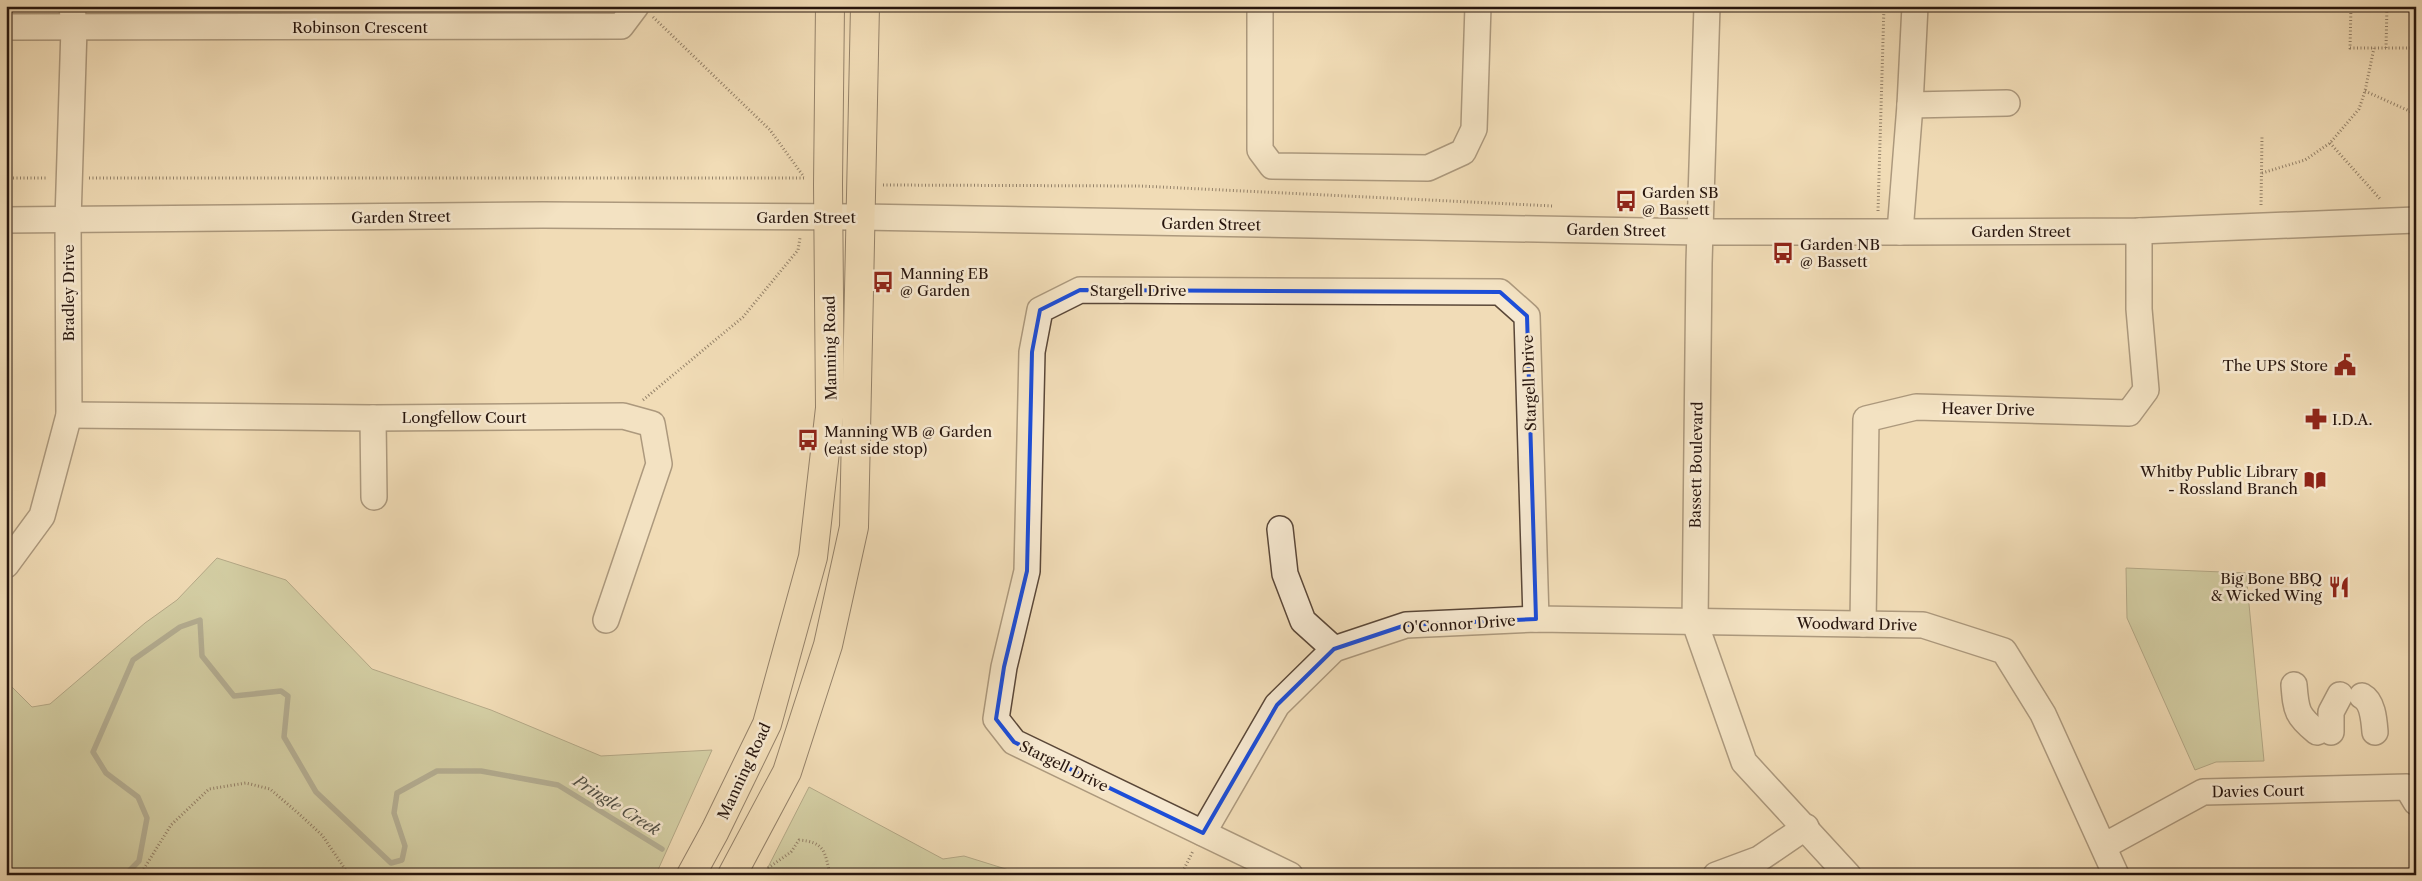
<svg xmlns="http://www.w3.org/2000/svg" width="2422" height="881" font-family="'Libre Caslon Text',serif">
  <rect width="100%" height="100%" fill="#f1dcb7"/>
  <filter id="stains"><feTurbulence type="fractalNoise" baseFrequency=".004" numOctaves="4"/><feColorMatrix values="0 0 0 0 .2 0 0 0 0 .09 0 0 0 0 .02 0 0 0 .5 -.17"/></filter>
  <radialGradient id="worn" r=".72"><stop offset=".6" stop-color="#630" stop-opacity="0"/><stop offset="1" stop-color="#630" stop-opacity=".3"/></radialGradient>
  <!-- green -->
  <g fill="#b4c293" stroke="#6e6c50">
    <polygon points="217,558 286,580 372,669 491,710 601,756 712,750 657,872 655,875 6,875 6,681 32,707 50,704 145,623 177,600"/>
    <polygon points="2126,568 2246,573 2264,761 2216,762 2195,770 2127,618"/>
    <polygon points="809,787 943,859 964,856 1025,875 764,875"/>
  </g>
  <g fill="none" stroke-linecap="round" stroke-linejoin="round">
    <!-- stream -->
    <polyline stroke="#6d796b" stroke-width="5.5" points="125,875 139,861 147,818 138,797 106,773 93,752 133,660 180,627 200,620 202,656 234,696 281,691 288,696 284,737 316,792 391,863 402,860 405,846 394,813 397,793 437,771 481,771 558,785 662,849"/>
    <!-- minor casing -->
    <g stroke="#5a4738" stroke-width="28">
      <g id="minor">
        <polyline points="1260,6 1260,150 1272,166 1428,168 1463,152 1474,129 1478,6"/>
        <polyline points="1707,6 1699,263 1695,623 1744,762 1848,875"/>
        <polyline points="6,27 621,26 636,6"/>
        <polyline points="1910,105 2007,103"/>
        <polyline points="6,220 543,215 861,217 1700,232 1900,232 2139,231 2416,220"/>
        <polyline points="1900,232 1910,105 1915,6"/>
        <polyline points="69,415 373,418 623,416 652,424 659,464 606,620"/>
        <polyline points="373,418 374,497"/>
        <polyline points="1280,529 1285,574 1303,621 1334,649"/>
        <polyline points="6,565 42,516 69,415 68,220 74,28 72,6"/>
        <polyline points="1863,624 1866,419 1916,407 2129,413 2146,390 2139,309 2139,231"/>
        <path d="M2294,685c2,26 3,31 23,47"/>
        <path d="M2362,696c11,6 12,24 13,36"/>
        <polyline points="2331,732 2331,712 2340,695"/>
        <polyline points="1203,833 1277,705 1334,649 1406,625 1536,619 1923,625 2004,651 2043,714 2116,875"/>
        <polyline points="2104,846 2203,792 2407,787 2416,802"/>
        <polyline points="1290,875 1014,742 996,719 1004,667 1027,571 1032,352 1040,310 1080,290 1500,292 1527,316 1536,619"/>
        <polyline points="1716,875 1759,859 1806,827"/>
      </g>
    </g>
    <!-- major casing -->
    <g stroke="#27150d" stroke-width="30">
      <g id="major">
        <polyline points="691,875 715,831 767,724 813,557 830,408 828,184 830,6"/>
        <polyline points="732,875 787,772 828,645 854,527 865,6"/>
      </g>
    </g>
    <!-- path -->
    <g stroke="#27150d" stroke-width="3" stroke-dasharray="1 2.5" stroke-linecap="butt">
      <polyline points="2351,6 2350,48 2416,48"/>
      <polyline points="653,17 770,130 804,177"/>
      <polyline points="2386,48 2387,6"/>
      <polyline points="2365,91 2416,114"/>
      <polyline points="2330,143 2381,200"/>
      <polyline points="2262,173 2305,160 2330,143 2359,109 2365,91 2374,48"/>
      <polyline points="6,178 48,178"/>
      <polyline points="89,178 806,178"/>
      <polyline points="883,185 1140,186 1553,206"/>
      <polyline points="2261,205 2262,136"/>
      <polyline points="1878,211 1884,6"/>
      <polyline points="643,400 743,317 798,250 800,238"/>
      <path d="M768,868l23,-16 8,-12c26,2 26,12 31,35"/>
      <polyline points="140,875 171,825 209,789 246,783 270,789 298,813 322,835 349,875"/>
      <polyline points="1181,875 1193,851"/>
    </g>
    <!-- minor -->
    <use href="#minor" stroke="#f6e8d0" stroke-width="25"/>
    <!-- major -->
    <use href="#major" stroke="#f1dcb7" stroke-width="28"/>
  </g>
  <!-- marked area -->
  <path d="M0 0H2422V881H0ZM1080,290l420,2 27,24 9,303 -130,6 -72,24 -57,56 -74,128 -189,-91 -18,-23 8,-52 23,-96 5,-219 8,-42z" fill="#f1dcb7" fill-opacity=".55" fill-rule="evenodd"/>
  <path fill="none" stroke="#1d4ed8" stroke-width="4" stroke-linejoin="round" d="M1080,290l420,2 27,24 9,303 -130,6 -72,24 -57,56 -74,128 -189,-91 -18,-23 8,-52 23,-96 5,-219 8,-42z"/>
  <!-- icons -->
  <defs>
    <g id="bus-bare" transform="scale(1.725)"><path d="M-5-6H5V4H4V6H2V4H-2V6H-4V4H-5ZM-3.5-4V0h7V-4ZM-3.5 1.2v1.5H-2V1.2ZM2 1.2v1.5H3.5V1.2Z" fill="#8f2418" stroke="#f6e8d0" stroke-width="2.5" paint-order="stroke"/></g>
    <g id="civic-bare" transform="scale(1.725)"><path d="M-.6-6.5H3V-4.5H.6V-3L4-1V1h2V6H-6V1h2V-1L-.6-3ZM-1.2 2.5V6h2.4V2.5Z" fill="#8f2418" stroke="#f6e8d0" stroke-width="2.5" paint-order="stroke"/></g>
    <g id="pharmacy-bare" transform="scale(1.725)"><path d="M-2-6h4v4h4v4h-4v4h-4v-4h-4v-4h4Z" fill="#8f2418" stroke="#f6e8d0" stroke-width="2.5" paint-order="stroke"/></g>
    <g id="library-bare" transform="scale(1.725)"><path d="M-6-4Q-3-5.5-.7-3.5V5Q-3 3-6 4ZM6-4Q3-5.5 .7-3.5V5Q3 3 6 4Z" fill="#8f2418" stroke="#f6e8d0" stroke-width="2.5" paint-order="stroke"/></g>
    <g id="restaurant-bare" transform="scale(1.725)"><path d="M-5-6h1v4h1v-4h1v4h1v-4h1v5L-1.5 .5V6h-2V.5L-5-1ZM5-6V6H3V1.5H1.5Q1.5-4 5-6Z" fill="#8f2418" stroke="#f6e8d0" stroke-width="2.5" paint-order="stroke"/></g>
  </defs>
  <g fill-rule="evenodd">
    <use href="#bus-bare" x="1626" y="201"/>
    <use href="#bus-bare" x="1783" y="253"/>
    <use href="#bus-bare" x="883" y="282"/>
    <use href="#civic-bare" x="2345" y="365"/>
    <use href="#pharmacy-bare" x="2316" y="419"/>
    <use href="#bus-bare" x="808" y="440"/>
    <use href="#library-bare" x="2315" y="480"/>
    <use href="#restaurant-bare" x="2339" y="587"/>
  </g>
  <g text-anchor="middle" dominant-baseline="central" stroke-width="5" stroke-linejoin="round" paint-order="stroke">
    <!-- street labels -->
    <g font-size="15" fill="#27150d" stroke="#f6e8d0">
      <text x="360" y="27">Robinson Crescent</text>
      <text transform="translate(401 217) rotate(-1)">Garden Street</text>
      <text x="806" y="217">Garden Street</text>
      <text transform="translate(1211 224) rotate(1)">Garden Street</text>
      <text transform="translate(1616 230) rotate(1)">Garden Street</text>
      <text x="2021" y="231">Garden Street</text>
      <text x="1138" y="290">Stargell Drive</text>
      <text transform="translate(68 293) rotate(-90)">Bradley Drive</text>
      <text transform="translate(830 348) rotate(-91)">Manning Road</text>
      <text transform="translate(1529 383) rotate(-92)">Stargell Drive</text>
      <text transform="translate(1988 409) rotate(1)">Heaver Drive</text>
      <text x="464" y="417">Longfellow Court</text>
      <text transform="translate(1696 465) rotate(-89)">Bassett Boulevard</text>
      <text transform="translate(1459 624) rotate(-4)">O'Connor Drive</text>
      <text transform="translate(1857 624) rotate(1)">Woodward Drive</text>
      <text transform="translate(1064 766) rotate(26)">Stargell Drive</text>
      <text transform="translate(744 771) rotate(-65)">Manning Road</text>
      <text transform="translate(2258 791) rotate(-1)">Davies Court</text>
    </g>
    <!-- poi labels -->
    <g font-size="15" fill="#27150d" stroke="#f6e8d0" text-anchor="start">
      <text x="1642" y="192">Garden SB<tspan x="1642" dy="17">@ Bassett</tspan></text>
      <text x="1800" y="244">Garden NB<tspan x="1800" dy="17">@ Bassett</tspan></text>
      <text x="900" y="273">Manning EB<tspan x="900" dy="17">@ Garden</tspan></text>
      <text x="2328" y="365" text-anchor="end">The UPS Store</text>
      <text x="2332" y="419">I.D.A.</text>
      <text x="824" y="431">Manning WB @ Garden<tspan x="824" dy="17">(east side stop)</tspan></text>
      <text x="2298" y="471" text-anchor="end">Whitby Public Library<tspan x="2298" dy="17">- Rossland Branch</tspan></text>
      <text x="2322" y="578" text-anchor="end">Big Bone BBQ<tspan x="2322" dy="17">&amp; Wicked Wing</tspan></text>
    </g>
    <!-- water labels -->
    <g font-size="16" font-style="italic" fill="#504f44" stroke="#f6e8d0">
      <text transform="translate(617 805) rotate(32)">Pringle Creek</text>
    </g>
  </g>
  <!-- margin -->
  <rect width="2422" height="881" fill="none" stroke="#f1dcb7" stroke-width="25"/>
  <rect x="8" y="8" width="2407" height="866" fill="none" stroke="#27150d" stroke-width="2.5"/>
  <rect x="12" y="12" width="2397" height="856" fill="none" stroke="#27150d"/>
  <rect width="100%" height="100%" filter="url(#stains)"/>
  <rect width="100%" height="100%" fill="url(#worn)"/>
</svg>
